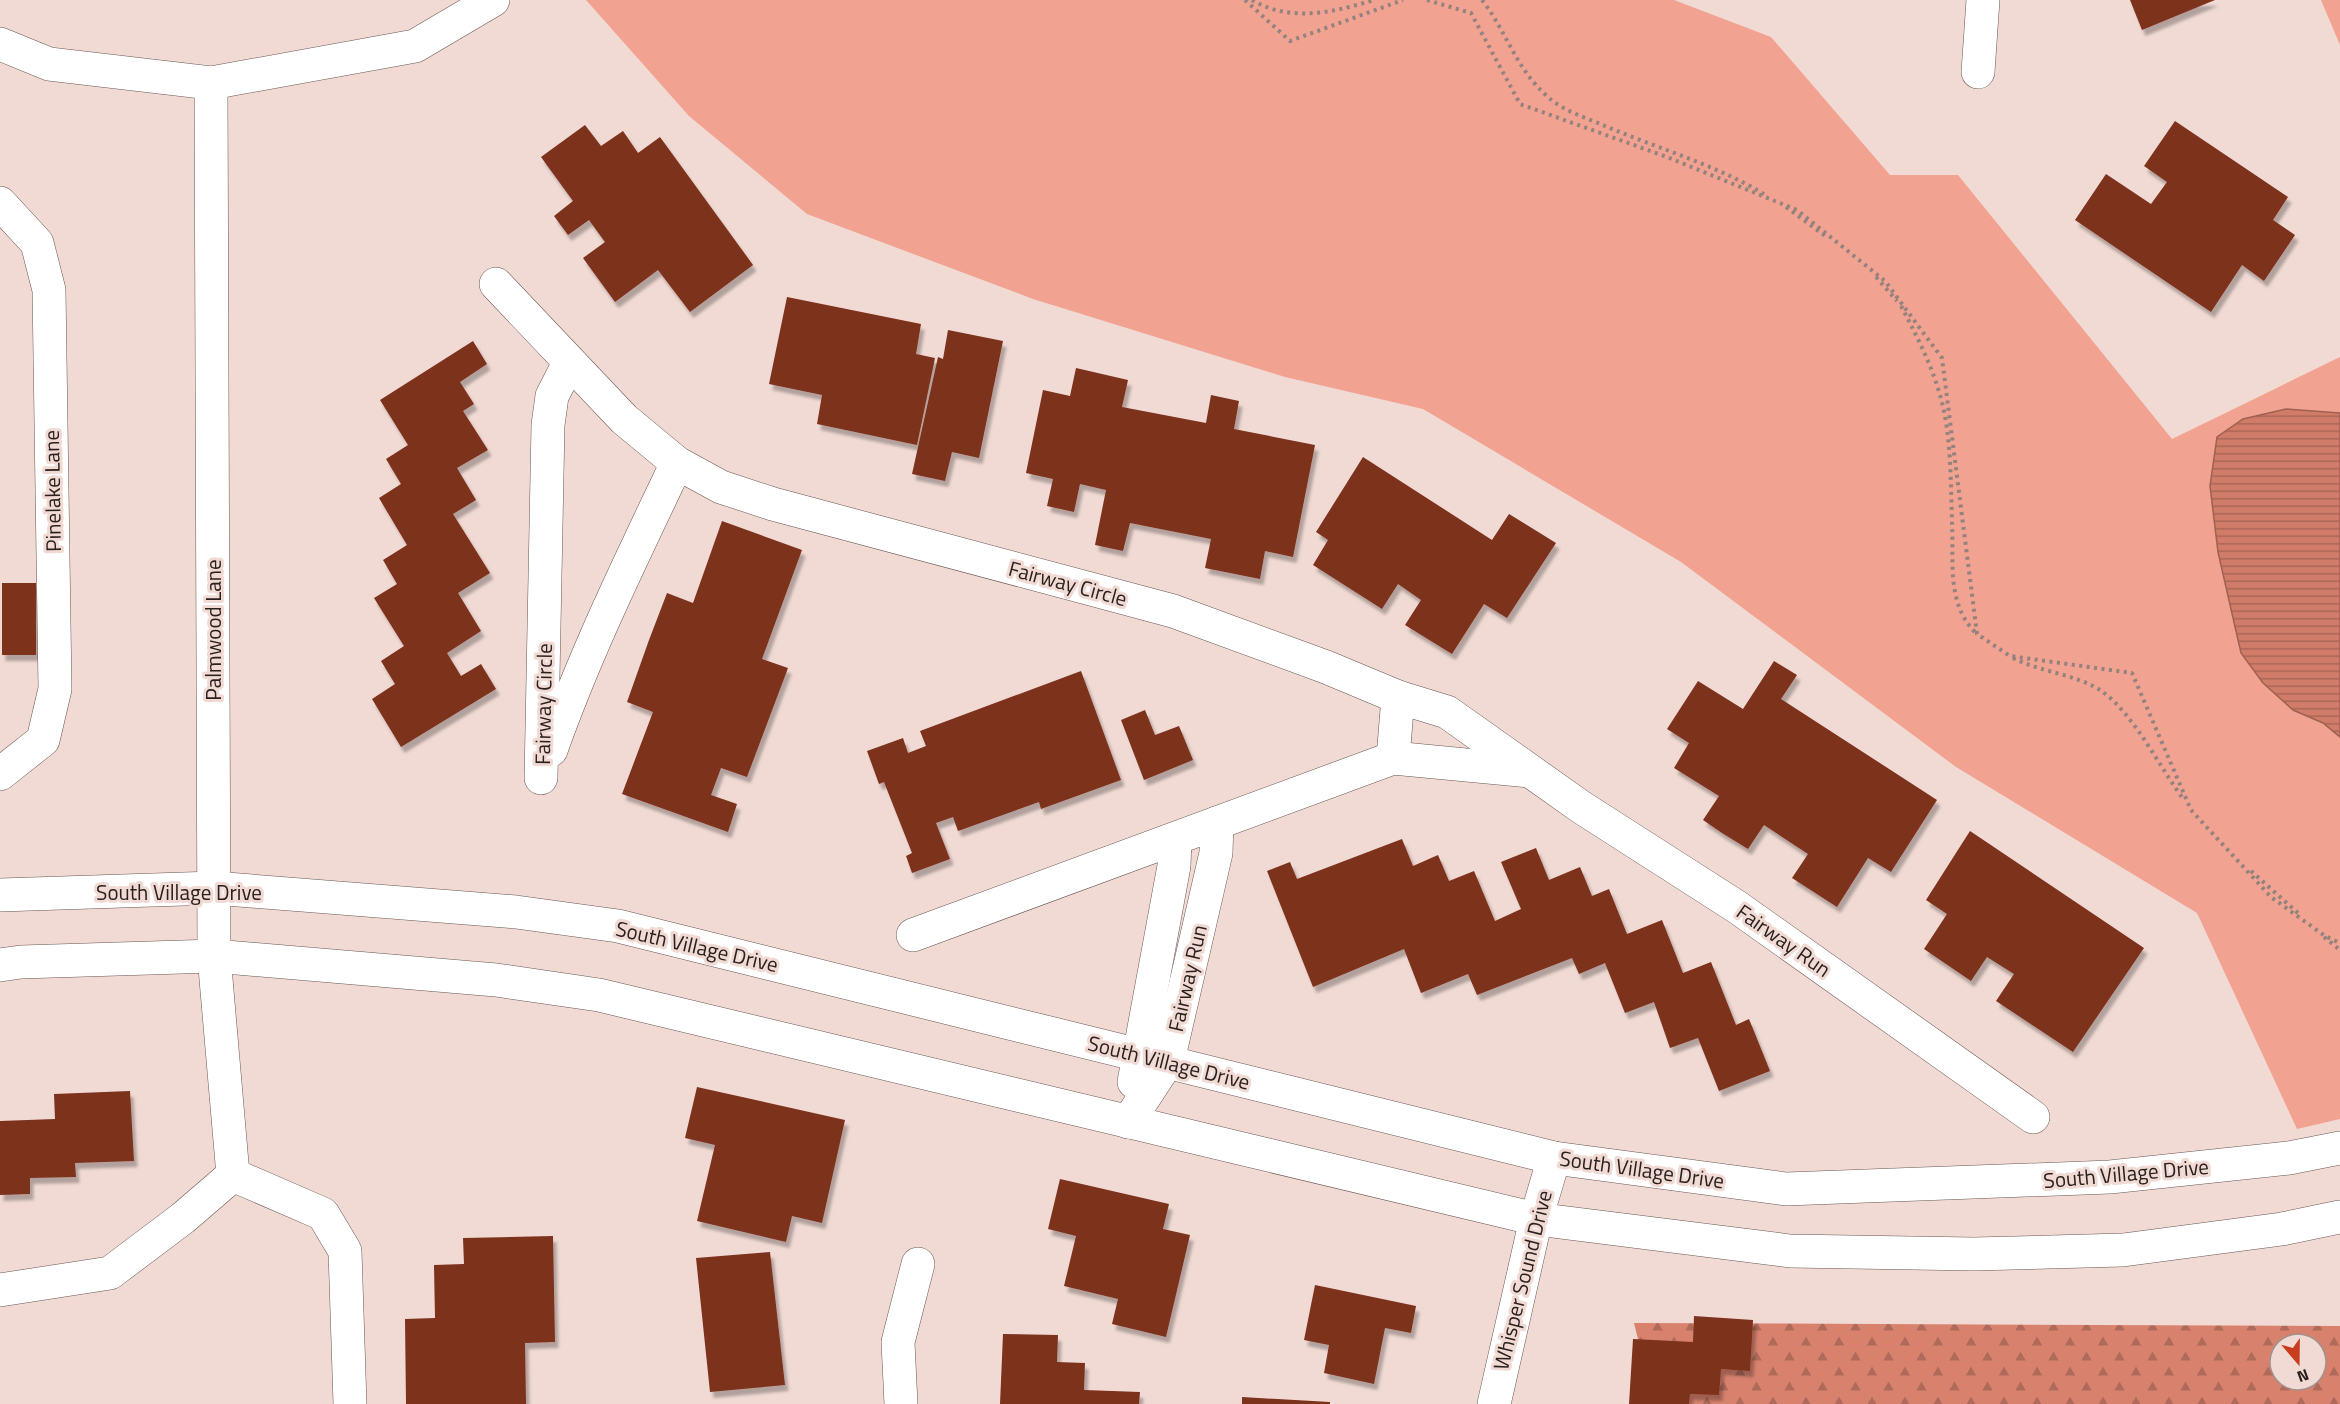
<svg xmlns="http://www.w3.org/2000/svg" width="2340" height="1404" font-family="'Titillium Web',sans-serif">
  <defs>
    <pattern id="forest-firs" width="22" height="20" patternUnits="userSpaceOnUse" patternTransform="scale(1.5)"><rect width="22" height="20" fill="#d8826e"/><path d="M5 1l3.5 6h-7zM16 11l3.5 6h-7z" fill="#af6a5a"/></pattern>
    <pattern id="water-rules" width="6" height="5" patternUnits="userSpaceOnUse" patternTransform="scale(1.5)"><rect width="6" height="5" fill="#d17c68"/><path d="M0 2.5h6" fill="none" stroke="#aa6555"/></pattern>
    <filter id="shadow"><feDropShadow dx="3.5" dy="6" stdDeviation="1.5" flood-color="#0004"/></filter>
  </defs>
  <rect width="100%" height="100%" fill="#f1dad4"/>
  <!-- grass -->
  <g fill="#f2a290">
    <polygon points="586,0 1674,0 1771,37 1890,175 1958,175 2172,439 2340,357 2340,1119 2297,1129 2197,913 1956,767 1681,562 1423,409 1285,377 1033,299 807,214 689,116"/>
    <polygon points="2321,0 2340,0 2340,45"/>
  </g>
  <!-- forest -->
  <path fill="url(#forest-firs)" fill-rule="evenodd" d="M1634,1323l706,3v78h-686zM2280,1344h36v36h-36z"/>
  <!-- water -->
  <polygon fill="url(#water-rules)" stroke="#9f6152" stroke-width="1.5" points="2286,409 2340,413 2340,737 2323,723 2293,710 2263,683 2241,653 2218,552 2210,486 2217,437 2243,419"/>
  <!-- building -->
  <g fill="#7d301f" filter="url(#shadow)">
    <polygon points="2130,0 2215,0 2142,30"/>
    <polygon points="2175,121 2288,197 2273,220 2295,235 2264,281 2242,265 2211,312 2075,220 2106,174 2151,204 2167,182 2144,166"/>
    <polygon points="585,125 601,146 623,131 638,153 660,137 753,265 690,312 658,270 615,302 583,258 605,242 589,220 568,235 554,216 573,201 541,157"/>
    <polygon points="787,297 921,324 916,354 935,358 917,445 817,424 822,395 769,384"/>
    <polygon points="948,330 1003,341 979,458 952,452 945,481 912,474 938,357 943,359"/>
    <polygon points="473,341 487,364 460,382 474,404 463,411 488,450 457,468 476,500 453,514 490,573 458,593 481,631 447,653 461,676 481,664 496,689 401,747 372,699 395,684 381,661 404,646 374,598 397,584 383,560 407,545 379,498 401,484 386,459 408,445 380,400"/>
    <polygon points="1076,368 1128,380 1122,407 1206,423 1211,395 1239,401 1234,429 1315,445 1293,557 1265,551 1260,579 1205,568 1211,539 1130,523 1123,551 1095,545 1106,490 1080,484 1074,512 1047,506 1053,479 1026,473 1043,390 1070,396"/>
    <polygon points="1363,457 1492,540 1509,514 1556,543 1507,618 1484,604 1452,654 1405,625 1421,600 1398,584 1382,609 1313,565 1328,540 1316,532"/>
    <polygon points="722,521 802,550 762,659 788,668 747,777 721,768 711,795 737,804 728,832 622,794 653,712 627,702 649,640 667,593 693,603"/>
    <rect x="2" y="583" width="34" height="72"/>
    <polygon points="1774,661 1797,675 1781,699 1937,800 1891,872 1868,858 1837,907 1792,878 1808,854 1764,825 1748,849 1722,833 1703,820 1719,796 1674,768 1689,743 1667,729 1698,681 1743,709"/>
    <polygon points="1081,671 1121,780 1041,809 1039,802 958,831 953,817 936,823 950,859 912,873 906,856 912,853 884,782 879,784 867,751 903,738 908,753 926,746 920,731"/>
    <polygon points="1145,710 1155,735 1179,726 1193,760 1144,780 1121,720"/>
    <polygon points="1970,831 2144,948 2073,1052 1996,1001 2014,974 1987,957 1971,981 1924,949 1947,914 1926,900"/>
    <polygon points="1402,839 1413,866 1438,855 1449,881 1474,871 1495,921 1521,909 1501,862 1536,848 1549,880 1580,867 1592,896 1609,889 1627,934 1662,920 1683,973 1711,962 1736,1025 1749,1019 1770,1071 1719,1091 1698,1038 1670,1048 1654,1002 1625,1013 1605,963 1579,974 1572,958 1477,995 1468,974 1421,993 1404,949 1313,987 1267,871 1290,862 1297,879"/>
    <polygon points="697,1087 845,1120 822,1223 792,1216 786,1242 697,1221 715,1145 685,1138"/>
    <polygon points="130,1091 134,1161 75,1163 76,1177 30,1178 30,1194 0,1195 0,1121 55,1119 54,1094"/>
    <polygon points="1060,1179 1169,1204 1163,1229 1190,1235 1166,1337 1112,1324 1118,1299 1064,1286 1076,1236 1048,1229"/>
    <polygon points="553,1236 555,1342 525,1343 526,1404 406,1404 405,1319 435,1318 434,1265 464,1264 463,1238"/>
    <polygon points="770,1252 785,1385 710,1392 696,1258"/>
    <polygon points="1315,1285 1416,1306 1411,1333 1385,1328 1374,1384 1324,1373 1329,1345 1304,1340"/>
    <polygon points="1694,1316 1753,1320 1750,1371 1721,1369 1719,1395 1690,1394 1689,1404 1629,1404 1633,1339 1693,1342"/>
    <polygon points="1003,1334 1058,1335 1057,1362 1085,1363 1084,1390 1140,1392 1139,1404 1000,1404"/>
    <polygon points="1242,1397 1330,1402 1330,1404 1242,1404"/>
  </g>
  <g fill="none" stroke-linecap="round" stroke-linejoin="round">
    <!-- minor casing -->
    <g stroke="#6a5651" stroke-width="34">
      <g id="minor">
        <polyline points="0,44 49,64 211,83 415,46 493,0"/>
        <polyline points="1978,72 1983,0"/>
        <polyline points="211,83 214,956 233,1175"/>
        <polyline points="0,203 37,243 49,290 55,689 43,740 0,774"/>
        <polyline points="496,284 624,419 677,463 721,487 773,504 1173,611 1326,667 1398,697 1447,712 1581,807 1737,907 2033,1117"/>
        <path d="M551,750c35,-99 81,-192 126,-287"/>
        <polyline points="1393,758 1398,697"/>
        <polyline points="541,778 548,425 552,396 569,363"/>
        <polyline points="913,935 1393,758 1529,771"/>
        <polyline points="1134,1082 1174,866 1175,839"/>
        <polyline points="1128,1122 1168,1061 1216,853 1217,823"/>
        <polyline points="0,1290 110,1273 183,1218 233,1175 323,1214 345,1251 350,1404"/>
        <polyline points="901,1404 898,1342 918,1264"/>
        <polyline points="1494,1404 1536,1219 1554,1158"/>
      </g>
    </g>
    <!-- tertiary casing -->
    <g stroke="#6a5651" stroke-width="34">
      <g id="tertiary">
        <polyline points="0,895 214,888 516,912 618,926 1554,1158 1786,1189 2110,1177 2289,1158 2340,1148"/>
        <polyline points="0,965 21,962 214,956 496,980 599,995 1536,1219 1790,1251 1974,1254 2123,1250 2282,1229 2340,1217"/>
      </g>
    </g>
    <!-- path -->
    <g stroke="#93827e" stroke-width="4" stroke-dasharray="3 4.5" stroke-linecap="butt">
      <polyline points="1245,0 1290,41 1403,0"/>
      <path d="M1252,0c39,23 82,12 122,0"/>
      <polyline points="1427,0 1471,13 1520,104 1667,157 1797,210 1885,281 1942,358 1977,634 2010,656 2132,673 2191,810 2271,897 2325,936 2340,943"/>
      <path d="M1482,0c25,32 33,68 66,97 15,14 39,21 57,29 52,22 111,39 159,68"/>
      <polyline points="1786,207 1828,238"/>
      <polyline points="1876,277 1897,301"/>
      <path d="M1901,306c20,38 38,73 45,116 5,33 5,67 6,100 2,38 -6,81 23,110"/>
      <path d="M2013,658c27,14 62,16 87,32 33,22 60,78 84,110"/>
      <polyline points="2251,871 2299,914"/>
      <polyline points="2324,937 2340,950"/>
    </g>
    <!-- minor -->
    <use href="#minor" stroke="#fff" stroke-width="33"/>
    <!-- tertiary -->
    <use href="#tertiary" stroke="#fff" stroke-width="33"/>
  </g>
  <g text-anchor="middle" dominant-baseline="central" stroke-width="6" stroke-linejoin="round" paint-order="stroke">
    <!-- street labels -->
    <g font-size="21" fill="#2a211f" stroke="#f1dad4">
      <text transform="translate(52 491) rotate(-91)">Pinelake Lane</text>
      <text transform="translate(1068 583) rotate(15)">Fairway Circle</text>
      <text transform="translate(213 630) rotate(-90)">Palmwood Lane</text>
      <text transform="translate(543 704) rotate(-89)">Fairway Circle</text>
      <text x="179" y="892">South Village Drive</text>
      <text transform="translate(1784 940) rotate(35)">Fairway Run</text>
      <text transform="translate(697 946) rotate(13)">South Village Drive</text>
      <text transform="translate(1187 978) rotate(-77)">Fairway Run</text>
      <text transform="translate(1169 1062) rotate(14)">South Village Drive</text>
      <text transform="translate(1642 1169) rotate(8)">South Village Drive</text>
      <text transform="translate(2126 1173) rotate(-5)">South Village Drive</text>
      <text transform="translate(1522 1280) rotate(-76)">Whisper Sound Drive</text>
    </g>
  </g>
  <!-- north arrow -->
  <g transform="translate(2298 1362) rotate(160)"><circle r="28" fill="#f1dad4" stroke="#a1908c" stroke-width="1.5"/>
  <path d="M0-4.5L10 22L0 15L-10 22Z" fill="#c73d1e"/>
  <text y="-9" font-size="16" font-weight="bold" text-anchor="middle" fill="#2a211f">N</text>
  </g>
</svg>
